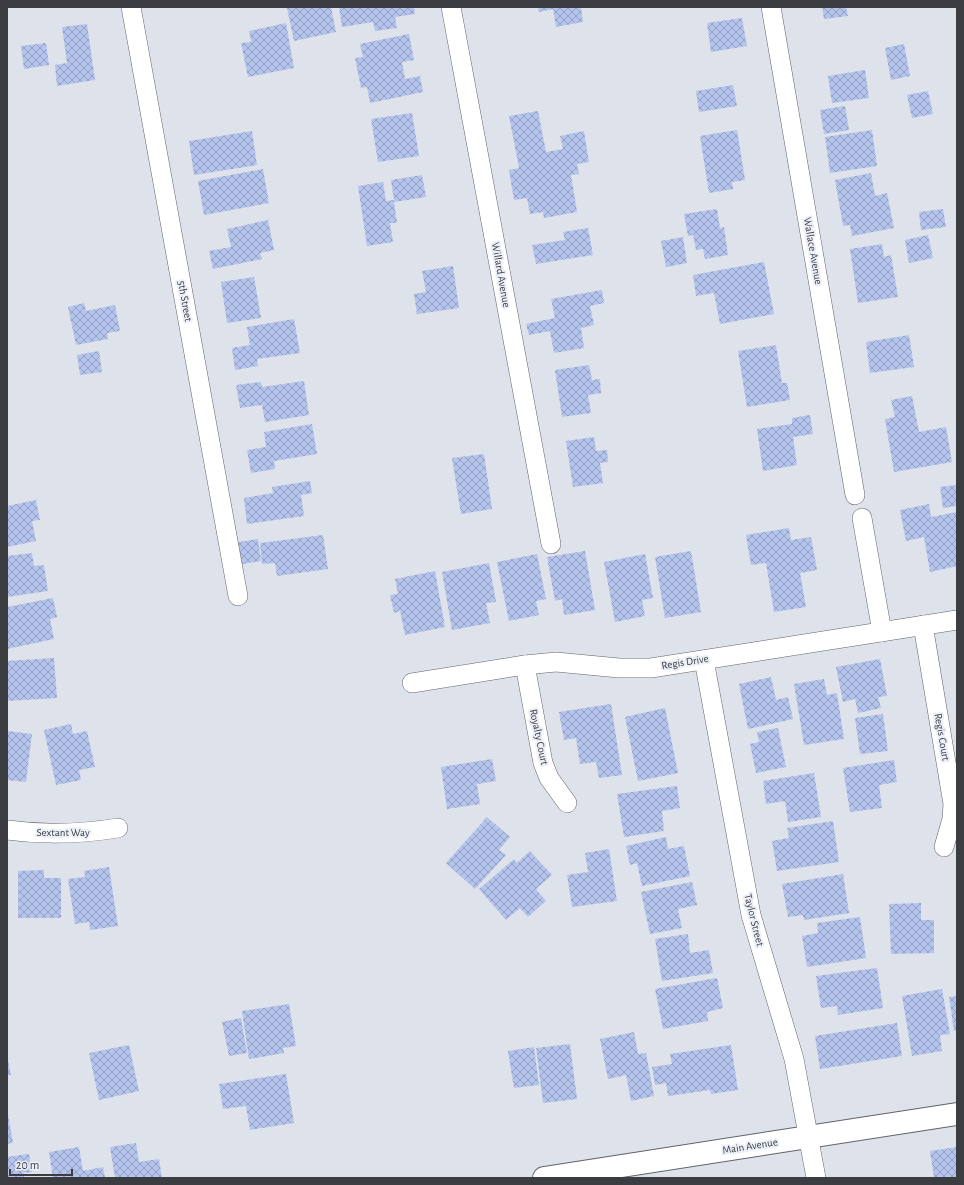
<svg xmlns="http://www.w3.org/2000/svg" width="964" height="1185" font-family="'Alegreya Sans',sans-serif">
  <defs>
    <pattern id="building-cross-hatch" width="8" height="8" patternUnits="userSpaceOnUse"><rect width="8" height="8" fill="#b4c4ec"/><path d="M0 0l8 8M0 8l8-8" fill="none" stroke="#94a0c1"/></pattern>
  </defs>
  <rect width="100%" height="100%" fill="#dee2eb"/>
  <!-- building -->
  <g fill="url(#building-cross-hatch)">
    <polygon points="290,7 331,7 336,32 294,41 287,8"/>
    <polygon points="339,7 414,7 415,14 395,17 397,28 375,31 373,22 342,27"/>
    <polygon points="538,7 581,7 583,22 556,27 553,9 539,12"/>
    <polygon points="822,7 846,7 848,16 824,19"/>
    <polygon points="742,18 747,46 711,52 707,23"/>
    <polygon points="286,23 294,68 248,77 241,43 251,42 249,31"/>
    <polygon points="87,24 95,80 57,86 55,65 67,63 62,27"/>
    <polygon points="409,34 414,60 402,62 405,79 420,76 423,92 370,103 367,87 361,88 355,58 363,57 360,44"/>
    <polygon points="46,43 49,65 24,69 21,46"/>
    <polygon points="904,44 910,76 891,80 885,48"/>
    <polygon points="865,70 869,98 832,103 828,76"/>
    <polygon points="733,85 737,106 699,112 696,91"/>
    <polygon points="928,91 933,114 912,118 907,95"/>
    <polygon points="845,106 849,130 824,134 820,110"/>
    <polygon points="538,111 546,152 563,149 560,136 584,131 589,162 577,164 579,174 571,175 577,212 544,218 543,212 530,214 527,198 514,200 509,170 519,168 509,116"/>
    <polygon points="412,113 419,156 378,162 371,119"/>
    <polygon points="737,130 745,180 732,182 733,189 709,193 700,136"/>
    <polygon points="872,130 877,166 830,173 825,137"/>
    <polygon points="252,131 257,165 194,175 189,141"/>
    <polygon points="263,169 269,203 204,215 198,181"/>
    <polygon points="871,173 875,196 887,193 894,228 852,236 850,225 843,226 835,180"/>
    <polygon points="422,175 426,197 394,202 397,223 390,223 393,242 367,246 358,186 383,182 386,201 394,200 391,180"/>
    <polygon points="717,209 720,228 724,227 728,255 705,259 703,249 696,250 693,235 688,236 684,214"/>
    <polygon points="943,209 946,227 921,230 919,212"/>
    <polygon points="268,220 274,250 260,253 262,259 213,269 209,251 231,247 227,229"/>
    <polygon points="588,228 593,255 536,264 532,245 565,240 563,232"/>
    <polygon points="928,235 933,258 909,263 905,240"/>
    <polygon points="683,237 687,263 666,267 661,241"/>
    <polygon points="882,244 884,257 891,255 898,297 858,303 850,249"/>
    <polygon points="764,262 774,314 720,324 714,293 696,296 693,275"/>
    <polygon points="453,266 459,308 417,314 414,294 426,292 422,271"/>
    <polygon points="254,277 261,318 227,323 221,282"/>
    <polygon points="602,290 604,303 590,306 594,325 581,328 584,348 554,353 550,331 529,335 526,324 555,318 551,299"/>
    <polygon points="84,303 86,311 115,305 120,331 107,333 108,339 76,345 68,307"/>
    <polygon points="294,319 300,353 257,359 258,366 235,370 232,348 250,345 247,327"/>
    <polygon points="909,335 914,367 870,373 866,342"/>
    <polygon points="776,345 782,383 787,383 790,400 747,407 738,351"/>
    <polygon points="99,351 102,372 80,375 77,355"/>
    <polygon points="589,365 592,380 600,379 601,393 588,395 591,413 562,417 555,370"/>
    <polygon points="304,381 309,415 265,422 262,405 240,408 236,385 261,382 262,387"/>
    <polygon points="912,396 919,432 946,427 952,462 894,472 885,419 895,417 891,400"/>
    <polygon points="810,415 813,434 793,437 797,465 763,471 757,429 792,424 792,418"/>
    <polygon points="312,424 317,454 274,461 275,469 251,473 247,450 266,447 264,432"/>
    <polygon points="594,437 596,451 607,450 608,462 600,463 603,483 573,487 566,441"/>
    <polygon points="484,454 492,509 461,514 452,458"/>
    <polygon points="310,481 312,493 301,495 304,516 247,524 244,498 273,493 272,487"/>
    <polygon points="957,485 957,506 943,508 940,487"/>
    <polygon points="36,500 40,520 32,521 36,541 7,547 7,506"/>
    <polygon points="929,504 931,517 957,512 957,566 930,572 924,537 906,541 900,510"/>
    <polygon points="789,528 791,540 811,537 817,570 800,573 806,607 774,612 766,563 751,565 746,535"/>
    <polygon points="323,535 328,569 277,576 275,563 262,564 260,543"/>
    <polygon points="258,539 261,561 237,565 233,543"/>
    <polygon points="585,551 595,610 564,615 562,599 555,601 547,557"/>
    <polygon points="691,551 701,612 665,618 655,557"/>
    <polygon points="32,553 34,566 44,565 48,591 7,597 7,556"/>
    <polygon points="537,554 546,599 536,601 539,615 509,621 497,562"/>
    <polygon points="645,554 653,598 642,600 645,616 615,622 604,562"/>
    <polygon points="489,563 496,602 486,603 490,623 452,630 442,572"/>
    <polygon points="435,571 445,627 405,635 400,611 394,613 390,595 398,594 395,579"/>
    <polygon points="53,598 57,617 50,619 54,639 7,649 7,607"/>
    <polygon points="54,658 57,698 7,701 7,661"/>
    <polygon points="880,659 887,696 878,697 881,708 858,713 855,699 843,702 836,667"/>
    <polygon points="771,677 776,700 788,697 793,719 748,729 739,684"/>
    <polygon points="824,679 827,695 837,693 844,739 804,745 794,684"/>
    <polygon points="611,704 622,775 599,778 596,762 580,764 576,738 564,740 559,712"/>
    <polygon points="665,708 678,773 638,781 625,717"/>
    <polygon points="883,714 888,751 860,754 855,718"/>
    <polygon points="71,724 73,734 87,731 95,767 79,770 81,780 56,785 44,730"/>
    <polygon points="778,728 786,767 756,773 750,744 759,742 757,732"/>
    <polygon points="7,731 32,734 26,782 7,780"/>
    <polygon points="492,759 496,781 477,784 480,804 447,809 441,767"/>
    <polygon points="894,760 897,782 879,785 882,808 850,812 843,768"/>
    <polygon points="814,773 821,817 788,822 785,801 766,804 763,781"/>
    <polygon points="677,786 680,808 662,811 664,831 624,837 617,794"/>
    <polygon points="487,817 510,837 499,850 506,855 475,889 446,863"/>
    <polygon points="833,821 839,862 777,871 772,841 789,838 787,828"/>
    <polygon points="666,837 668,849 684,846 690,876 642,886 637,863 630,865 626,846"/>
    <polygon points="609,849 617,901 572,907 567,875 588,872 585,853"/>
    <polygon points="530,851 552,875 536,889 546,901 528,917 520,908 506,920 479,889 514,859 517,863"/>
    <polygon points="109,867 118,926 90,930 89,922 75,924 68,879 85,877 84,871"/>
    <polygon points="44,870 44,878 61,878 61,918 18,918 18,871"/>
    <polygon points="843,874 849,913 804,920 803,915 788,917 782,884"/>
    <polygon points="692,882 697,905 678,909 682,928 650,934 641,892"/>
    <polygon points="921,903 921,920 934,920 934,953 891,954 889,904"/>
    <polygon points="860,917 866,958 807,967 802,936 818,933 817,923"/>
    <polygon points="688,934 690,953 709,950 713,973 662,981 655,939"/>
    <polygon points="877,968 883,1008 838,1015 837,1006 821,1008 816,976"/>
    <polygon points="717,978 723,1008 707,1012 708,1021 663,1029 655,989"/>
    <polygon points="942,989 950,1034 940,1035 942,1051 912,1056 902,996"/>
    <polygon points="957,996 957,1030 954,1031 949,997"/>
    <polygon points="289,1004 296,1046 283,1048 284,1053 249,1059 242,1011"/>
    <polygon points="241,1018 247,1053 229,1056 222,1022"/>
    <polygon points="897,1023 902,1056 820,1069 815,1036"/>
    <polygon points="634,1032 638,1054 646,1053 654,1096 631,1101 626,1075 608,1079 600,1039"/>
    <polygon points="570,1044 577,1099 543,1103 536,1048"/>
    <polygon points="129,1045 139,1091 99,1100 89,1053"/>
    <polygon points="731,1045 738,1090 711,1094 710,1090 668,1096 666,1083 655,1085 652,1067 672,1064 670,1054"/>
    <polygon points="534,1047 539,1085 514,1088 508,1051"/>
    <polygon points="7,1056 11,1075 7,1075"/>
    <polygon points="286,1074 294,1123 250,1130 246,1106 223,1109 219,1084"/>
    <polygon points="7,1109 13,1143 7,1144"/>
    <polygon points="136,1143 139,1162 159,1159 162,1178 115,1178 110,1147"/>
    <polygon points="79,1147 83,1171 103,1167 105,1178 53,1178 49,1152"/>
    <polygon points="957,1147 957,1178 934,1178 930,1151"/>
    <polygon points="29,1154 32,1172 23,1173 24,1178 7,1178 7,1157"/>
  </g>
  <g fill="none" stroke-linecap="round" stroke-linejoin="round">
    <!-- minor casing -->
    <g stroke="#60636b" stroke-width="20">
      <g id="minor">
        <polyline points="131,7 238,596"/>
        <polyline points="451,7 551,544"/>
        <polyline points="771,7 855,495"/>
        <polyline points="862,518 882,632"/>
        <polyline points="923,625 953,804 952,819 944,847"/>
        <polyline points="704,660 751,915 794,1059 816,1178"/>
        <polyline points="525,665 543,763 549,778 567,803"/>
        <polyline points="412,683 525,665 556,662 619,668 651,668 957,620"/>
        <path d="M7,830c37,5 74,4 111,-2"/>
      </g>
    </g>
    <!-- tertiary casing -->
    <g stroke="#60636b" stroke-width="24">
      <polyline id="tertiary" points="544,1178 957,1114"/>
    </g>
    <!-- minor -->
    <use href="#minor" stroke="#fff" stroke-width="19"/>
    <!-- tertiary -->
    <use href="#tertiary" stroke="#fff" stroke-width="22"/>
  </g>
  <g text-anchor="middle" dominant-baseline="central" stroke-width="4" stroke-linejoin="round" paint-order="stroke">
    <!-- street labels -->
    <g font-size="11" fill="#3b3d40" stroke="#ebeff8">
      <text transform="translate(813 251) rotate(80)">Wallace Avenue</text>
      <text transform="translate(501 275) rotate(80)">Willard Avenue</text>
      <text transform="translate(185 301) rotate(80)">5th Street</text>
      <text transform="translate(685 662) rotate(-9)">Regis Drive</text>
      <text transform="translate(539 737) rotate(78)">Royalty Court</text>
      <text transform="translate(942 737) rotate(80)">Regis Court</text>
      <text x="63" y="832">Sextant Way</text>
      <text transform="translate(754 920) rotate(76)">Taylor Street</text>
      <text transform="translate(750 1146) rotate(-9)">Main Avenue</text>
    </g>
  </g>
  <!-- border -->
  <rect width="964" height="1185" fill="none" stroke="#3b3d40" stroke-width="16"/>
  <!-- scale -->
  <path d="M10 1169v6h62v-6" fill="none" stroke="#3b3d40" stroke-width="2"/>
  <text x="16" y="1169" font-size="12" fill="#3b3d40" stroke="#ebeff8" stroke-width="3" paint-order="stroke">20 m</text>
</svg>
